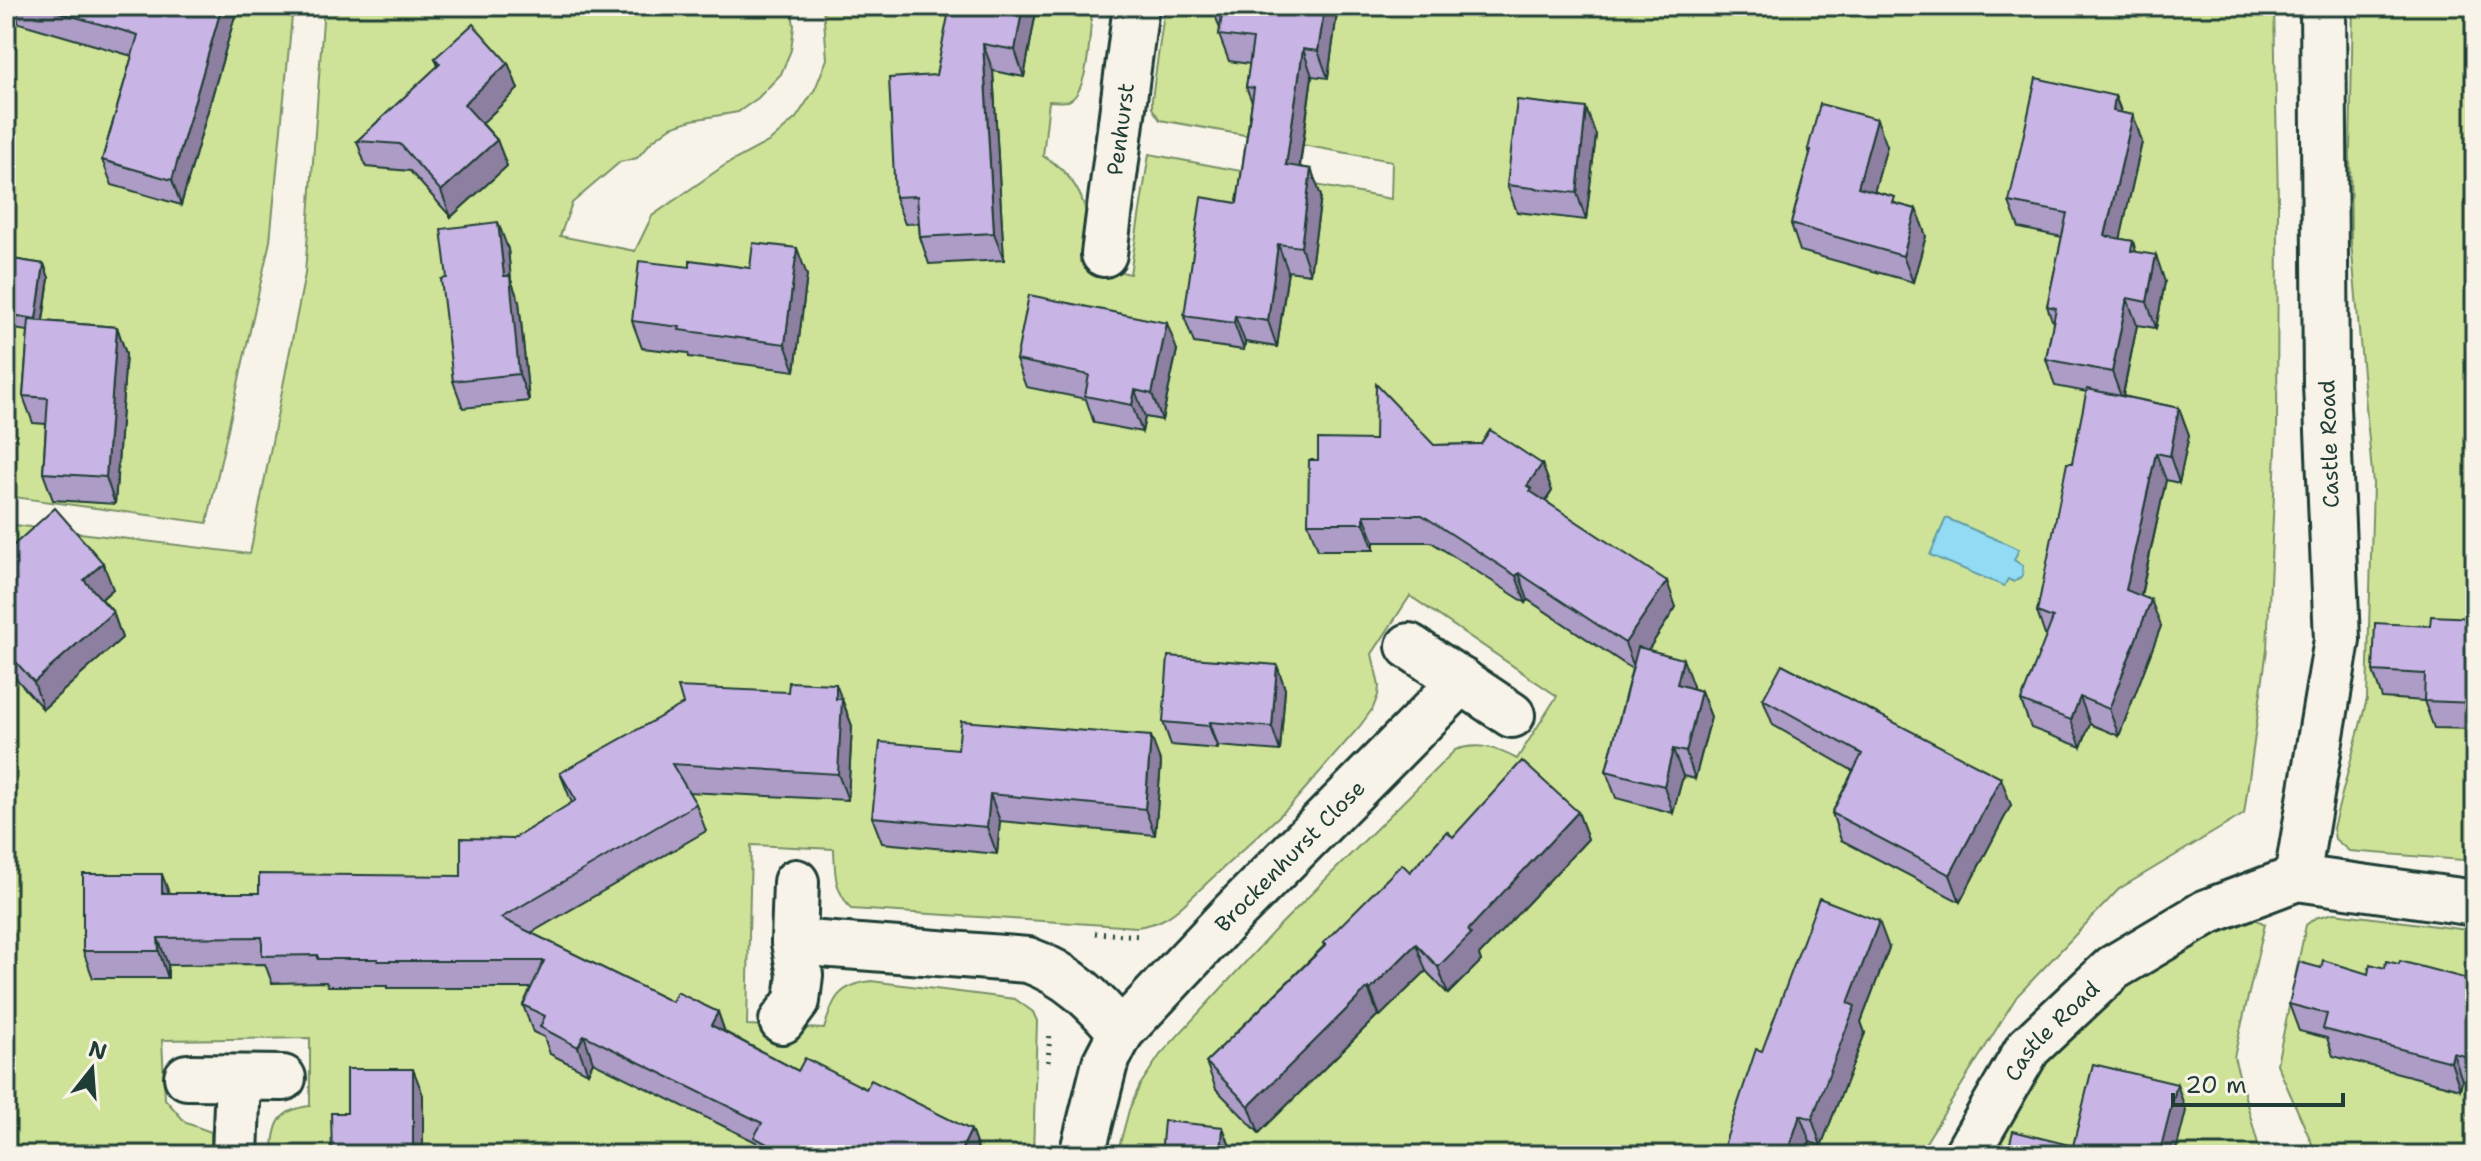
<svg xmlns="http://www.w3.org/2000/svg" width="2481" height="1161" font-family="'Shantell Sans',sans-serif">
  <rect width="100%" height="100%" fill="#f7f3e8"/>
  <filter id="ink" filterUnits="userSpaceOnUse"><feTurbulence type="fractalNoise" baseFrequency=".0125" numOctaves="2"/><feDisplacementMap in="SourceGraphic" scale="16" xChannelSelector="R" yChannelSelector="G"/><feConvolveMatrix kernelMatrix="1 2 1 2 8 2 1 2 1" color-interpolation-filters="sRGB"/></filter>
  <g filter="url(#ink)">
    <!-- green -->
    <g fill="#cfe398" stroke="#779066" stroke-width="2">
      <polygon points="6,6 293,6 270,241 207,523 6,496"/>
      <path d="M324,6h467l3,20 -3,24 -10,24 -23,24 -20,14 -46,8 -21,7 -19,14 -15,17 -17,4 -48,41 -12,33 75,15 17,-35 73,-51 45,-24 26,-23 19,-29 12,-30 -4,-53h269c-2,21 -2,88 -24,95 -5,1 -14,0 -19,0l-6,55c26,14 46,43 44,74 -1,11 -5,22 -7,32l50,12 19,-120 242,45 1,-38 -232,-41 -8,-12v-9l13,-93h1109l4,196 -1,226 -10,221 -23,165 -125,75 -102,107 -99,159h-801l12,-45 11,-25 20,-30 116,-126 179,-179c23,-8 41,-2 62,9l40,-63 -147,-100 -38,58 7,32 -1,9 -5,13 -13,18 -69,79 -110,102c-15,13 -25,17 -44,20l-286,-18c-17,-21 -16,-34 -17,-60l-83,-4 -4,180 77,4c10,-31 13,-43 47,-48l144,18 18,13 4,9 -4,134h-761c3,-30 4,-45 38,-49v-68l-148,2 3,59 21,24 25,9v23h-205v-631l244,30 55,-280z"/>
      <polygon points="2353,6 2475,6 2475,861 2349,851 2335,839 2333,828 2367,699 2373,484 2351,242 2350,152"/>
      <polygon points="2334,913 2475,931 2475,1155 2317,1155 2277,1064 2306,925 2315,918"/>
      <polygon points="2251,917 2265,924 2234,1057 2261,1155 1983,1155 2039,1056 2123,981 2209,931"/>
    </g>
    <!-- water -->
    <polygon fill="#92dbf4" stroke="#649ca7" stroke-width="2" points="1946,518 2019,549 2014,560 2023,566 2022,576 2014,582 2008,579 2004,586 1930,555"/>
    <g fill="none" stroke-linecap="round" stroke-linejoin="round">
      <!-- street casing -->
      <g stroke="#1f3d34" stroke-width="50">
        <g id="street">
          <path id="s1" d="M1104,254l32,-248"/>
          <polyline points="1409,646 1512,715"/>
          <polyline points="2297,878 2337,640 2326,384 2323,6"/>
          <path d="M794,942l234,18c40,14 66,40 93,72l-16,31 -23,92"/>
          <polyline points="782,1021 797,1001 800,975 794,942 796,882"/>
          <path id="s2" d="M1121,1032l109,-116 232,-235"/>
          <polyline points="187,1077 283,1078"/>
          <polyline points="235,1155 238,1078"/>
          <path id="s3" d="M1966,1155l62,-107 85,-80 94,-56 90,-34 178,25"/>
        </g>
      </g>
      <!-- path -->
      <g stroke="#1f3d34" stroke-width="5" stroke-dasharray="2 6" stroke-linecap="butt">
        <polyline points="1095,933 1141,936"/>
        <polyline points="1048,1062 1050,1032"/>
      </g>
      <!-- street -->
      <use href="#street" stroke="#f7f3e8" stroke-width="44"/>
    </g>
    <!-- wall -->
    <g fill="#ad9cc5" stroke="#1f3d34" stroke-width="2">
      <polygon points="13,6 232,6 235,16 181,205 112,185 102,160 132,56 19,23"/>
      <polygon points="1037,6 1024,77 993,71 1004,260 929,264 920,237 919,223 905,224 895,197 936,75"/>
      <polygon points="1212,6 1338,6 1328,78 1312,76 1300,167 1311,169 1321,196 1310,274 1288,271 1277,347 1245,342 1244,350 1194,343 1184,316 1237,203 1252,102 1246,87 1250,64 1229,61 1219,35 1220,29"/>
      <polygon points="435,58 508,63 518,89 482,123 497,140 507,166 451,217 410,171 366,167 357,141 438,66"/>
      <polygon points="2115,96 2122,113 2133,115 2142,142 2120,239 2133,241 2136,252 2165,282 2156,328 2137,325 2123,396 2179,408 2189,435 2179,483 2166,480 2141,596 2161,626 2119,736 2090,724 2081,747 2031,728 2021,701 2046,638 2037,612 2072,463 2087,392 2055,386 2046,359 2053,323 2047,306 2062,237 2019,228 2009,202"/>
      <polygon points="1596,135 1586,220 1517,212 1507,185"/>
      <polygon points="1887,146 1874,192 1897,204 1916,209 1926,236 1913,282 1800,251 1791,224 1810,154 1808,149"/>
      <polygon points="508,249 511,280 519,302 529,401 463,408 453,381 447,278"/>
      <polygon points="6,258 44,264 49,278 43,321 117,327 126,354 115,504 53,500 43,473 46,424 33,423 23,396 28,331 6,328"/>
      <polygon points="690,267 807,275 795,371 689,357 688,353 642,348 632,321"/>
      <polygon points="1177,350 1162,420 1145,417 1142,432 1094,423 1086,399 1026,387 1016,360"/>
      <polygon points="1481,444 1542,464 1552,491 1546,501 1676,607 1648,650 1693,686 1692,688 1701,691 1711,717 1695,779 1683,776 1673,813 1616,798 1606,771 1632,669 1528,600 1526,603 1431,542 1374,542 1374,550 1318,550 1308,523 1318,460 1434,445"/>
      <polygon points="6,552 113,589 102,599 113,612 122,638 43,709 6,667"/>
      <polygon points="2475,618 2475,729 2434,728 2424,701 2382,698 2373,671 2430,626"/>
      <polygon points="1277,665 1285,689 1280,751 1218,746 1218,749 1171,745 1163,722"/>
      <polygon points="842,699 852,726 848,800 688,792 696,804 706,831 531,933 672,1002 718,1012 725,1032 798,1071 866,1089 971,1130 980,1155 760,1155 756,1142 593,1062 588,1073 550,1054 544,1037 533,1032 523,1005 531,988 387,988 387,986 328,986 326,982 272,983 265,964 168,965 168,978 93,978 83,951 169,893 259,893 461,876 513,839 572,803 560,773"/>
      <polygon points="1763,699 2011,805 1960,902 1841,840 1832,813 1853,771 1773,725"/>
      <polygon points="958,749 1161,763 1155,835 1000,821 997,854 882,843 872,817"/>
      <polygon points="1578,812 1588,839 1479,955 1481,961 1448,994 1426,971 1380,1016 1378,1015 1259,1133 1216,1089 1206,1062 1324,946 1323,943 1453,837"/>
      <polygon points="1889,948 1861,1022 1865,1033 1821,1146 1810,1142 1806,1155 1721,1155 1762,1051"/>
      <polygon points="2321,968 2368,974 2385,968 2475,981 2475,1083 2462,1080 2460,1089 2333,1056 2327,1038 2299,1031 2289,1004"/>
    </g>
    <!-- shaded-wall -->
    <g fill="#8d7fa0" stroke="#1f3d34" stroke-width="2">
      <polygon points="222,6 232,6 235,16 181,205 172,180"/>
      <polygon points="1023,6 1037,6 1024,77 1015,50"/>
      <polygon points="1325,6 1338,6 1328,78 1318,51"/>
      <polygon points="983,44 993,71 1004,260 994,233"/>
      <polygon points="1303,49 1312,76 1296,192 1286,165"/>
      <polygon points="508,63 518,89 474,131 464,104"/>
      <polygon points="2115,96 2125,123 2113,111"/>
      <polygon points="1586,108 1596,135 1586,220 1577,193"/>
      <polygon points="2133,115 2142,142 2115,263 2105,236"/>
      <polygon points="1877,119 1887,146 1868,214 1858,187"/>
      <polygon points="497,140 507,166 451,217 441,191"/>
      <polygon points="1311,169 1321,196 1310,274 1301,247"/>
      <polygon points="1916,209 1926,236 1913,282 1903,256"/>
      <polygon points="498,222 508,249 511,280 519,302 529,401 519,374 504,276"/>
      <polygon points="1278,244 1288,271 1277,347 1268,321"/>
      <polygon points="797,248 807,275 795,371 785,344"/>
      <polygon points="2156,255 2165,282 2156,328 2147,302"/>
      <polygon points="44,264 49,278 41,333 36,319"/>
      <polygon points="2127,298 2137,325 2122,399 2112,372"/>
      <polygon points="1235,316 1245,342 1244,350 1234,323"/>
      <polygon points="1167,323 1177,350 1162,420 1152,394"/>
      <polygon points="117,327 126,354 115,504 106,477"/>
      <polygon points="1135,390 1145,417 1142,432 1132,405"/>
      <polygon points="2179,408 2189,435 2179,483 2170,456"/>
      <polygon points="2156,453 2166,480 2136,617 2126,590"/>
      <polygon points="1542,464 1552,491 1539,510 1527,486"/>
      <polygon points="1364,515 1374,542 1374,550 1364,523"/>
      <polygon points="103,563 113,589 93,606 84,580"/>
      <polygon points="1519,573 1528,600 1526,603 1516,576"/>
      <polygon points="1667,581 1676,607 1635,670 1625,643"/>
      <polygon points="2151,600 2161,626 2119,736 2109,709"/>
      <polygon points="113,612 122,638 43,709 34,682"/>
      <polygon points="1683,659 1693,686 1686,711 1677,684"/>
      <polygon points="1277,665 1285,689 1280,751 1272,727"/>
      <polygon points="836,684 852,726 848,800 838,774 836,699"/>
      <polygon points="1701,691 1711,717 1695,779 1686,752"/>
      <polygon points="2080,697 2090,724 2081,747 2071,720"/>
      <polygon points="1210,722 1218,746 1218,749 1209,726"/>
      <polygon points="1151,736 1161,763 1155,835 1145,809"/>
      <polygon points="1673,749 1683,776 1673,813 1664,786"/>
      <polygon points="2001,778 2011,805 1960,902 1950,875"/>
      <polygon points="990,794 1000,821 997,854 987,827"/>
      <polygon points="1578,812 1588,839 1479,955 1481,961 1448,994 1438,967 1468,930"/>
      <polygon points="162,874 172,901 162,893"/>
      <polygon points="1879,921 1889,948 1861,1022 1865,1033 1821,1146 1812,1119 1848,1003"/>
      <polygon points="158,938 168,965 168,978 159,951"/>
      <polygon points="1416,944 1426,971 1380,1016 1370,990"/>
      <polygon points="1368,988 1378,1015 1259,1133 1249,1106"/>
      <polygon points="718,1012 727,1039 711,1025"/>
      <polygon points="584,1035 593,1062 588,1073 578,1047"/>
      <polygon points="2453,1053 2462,1080 2460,1089 2451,1062"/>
      <polygon points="413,1069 423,1095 423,1155 413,1155"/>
      <polygon points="2177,1084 2186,1111 2175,1155 2159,1155"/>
      <polygon points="1800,1115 1810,1142 1806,1155 1787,1155"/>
      <polygon points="1223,1127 1233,1154 1232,1155 1221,1155"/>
      <polygon points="971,1130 980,1155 959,1155"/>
    </g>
    <!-- building -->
    <g fill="#c9b5e5" stroke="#1f3d34" stroke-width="2">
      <polygon points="37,6 222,6 172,180 102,160 138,35"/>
      <polygon points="950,6 1023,6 1015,50 983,44 994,233 920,237 917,196 895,197 889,78 936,75"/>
      <polygon points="1212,6 1325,6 1318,51 1303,49 1286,165 1311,169 1301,247 1278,244 1268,321 1235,316 1234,323 1184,316 1201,197 1237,203 1254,88 1246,87 1253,39 1219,35 1223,8"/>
      <polygon points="473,24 508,63 464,104 497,140 441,191 400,144 357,141 440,64 435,58"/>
      <polygon points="2036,78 2115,96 2113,111 2133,115 2105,236 2133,241 2131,251 2156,255 2147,302 2127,298 2112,372 2046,359 2056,308 2047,306 2067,213 2009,202"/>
      <polygon points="1517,100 1586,108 1577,193 1507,185"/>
      <polygon points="1820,104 1877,119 1858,187 1895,197 1893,203 1916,209 1903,256 1791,224 1811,150 1808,149"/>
      <polygon points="498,222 504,276 510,276 519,374 453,381 441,279 447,278 441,229"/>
      <polygon points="753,243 797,248 785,344 679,330 680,327 632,321 639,261 690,267 690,260 750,268"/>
      <polygon points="6,258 44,264 36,319 6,314"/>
      <polygon points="1029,295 1167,323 1152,394 1135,390 1132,405 1085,396 1089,375 1016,360"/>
      <polygon points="29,320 117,327 106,477 43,473 48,398 23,396"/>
      <polygon points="1376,384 1434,445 1481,444 1490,430 1542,464 1527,486 1532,489 1530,491 1667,581 1625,643 1519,573 1516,576 1422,515 1364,515 1364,523 1308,523 1309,460 1318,460 1318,439 1375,440"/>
      <polygon points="2087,389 2179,408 2170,456 2156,453 2126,590 2151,600 2109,709 2080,697 2071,720 2021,701 2053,618 2037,612 2067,463 2072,463"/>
      <polygon points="55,508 103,563 84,580 113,612 34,682 6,651 6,552"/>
      <polygon points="2431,616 2475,618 2475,703 2424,701 2425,674 2373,671 2375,623 2430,626"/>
      <polygon points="1638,647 1683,659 1677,684 1701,691 1686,752 1673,749 1664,786 1606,771"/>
      <polygon points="1168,656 1277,665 1272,727 1210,722 1209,726 1163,722"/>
      <polygon points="1782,664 2001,778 1950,875 1832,813 1862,754 1763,699"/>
      <polygon points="789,682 836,684 836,699 842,699 838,774 672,764 696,804 501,918 672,1002 677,992 718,1012 711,1025 798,1071 805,1058 866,1089 871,1080 971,1130 959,1155 780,1155 782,1152 754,1137 762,1123 584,1035 578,1047 540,1027 545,1016 523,1005 544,961 378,961 378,959 318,959 318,955 262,956 262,937 158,938 159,951 83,951 83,874 162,874 162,893 259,893 259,874 461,876 461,838 513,839 576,800 560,773 683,704 678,687 788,692"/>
      <polygon points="961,721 1151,736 1145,809 990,794 987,827 872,817 880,742 958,749"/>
      <polygon points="1522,761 1578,812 1468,930 1471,934 1438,967 1416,944 1370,990 1368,988 1249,1106 1206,1062 1326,945 1323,943 1402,864 1410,872 1447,831 1453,837"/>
      <polygon points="1819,898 1879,921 1848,1003 1855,1006 1812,1119 1800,1115 1787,1155 1721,1155 1756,1049 1762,1051"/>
      <polygon points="2323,960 2368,974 2370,964 2385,968 2386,961 2399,964 2400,961 2475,981 2475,1059 2453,1053 2451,1062 2323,1029 2327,1014 2289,1004 2299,962 2321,968"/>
      <polygon points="2093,1064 2177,1084 2159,1155 2007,1155 2013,1131 2073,1146"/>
      <polygon points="347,1069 413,1069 413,1155 332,1155 331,1113 347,1113"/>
      <polygon points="1164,1121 1223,1127 1221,1155 1161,1155"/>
    </g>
  </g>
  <g text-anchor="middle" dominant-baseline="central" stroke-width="6" stroke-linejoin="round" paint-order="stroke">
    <!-- street labels -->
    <g font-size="22" fill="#1f3d34" stroke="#f7f3e8">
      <text stroke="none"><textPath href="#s1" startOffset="126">Penhurst</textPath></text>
      <text transform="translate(2329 444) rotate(-92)">Castle Road</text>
      <text stroke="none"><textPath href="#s2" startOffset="244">Brockenhurst Close</textPath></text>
      <text stroke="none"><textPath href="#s3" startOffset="152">Castle Road</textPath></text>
    </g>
  </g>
  <!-- margin -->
  <rect width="2481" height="1161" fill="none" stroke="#f7f3e8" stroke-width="32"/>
  <rect x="16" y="16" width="2449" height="1129" fill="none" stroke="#1f3d34" stroke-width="3" filter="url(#ink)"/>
  <!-- north arrow -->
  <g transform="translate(92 1069) rotate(17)" stroke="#f7f3e8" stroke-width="6" paint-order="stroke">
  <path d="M0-6L14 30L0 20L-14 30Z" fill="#1f3d34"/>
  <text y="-12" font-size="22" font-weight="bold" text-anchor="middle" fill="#1f3d34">N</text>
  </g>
  <!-- scale -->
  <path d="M2173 1093v12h170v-12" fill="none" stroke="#1f3d34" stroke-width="4"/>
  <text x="2185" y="1093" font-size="24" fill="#1f3d34" stroke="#f7f3e8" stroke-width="6" paint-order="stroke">20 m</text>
</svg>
